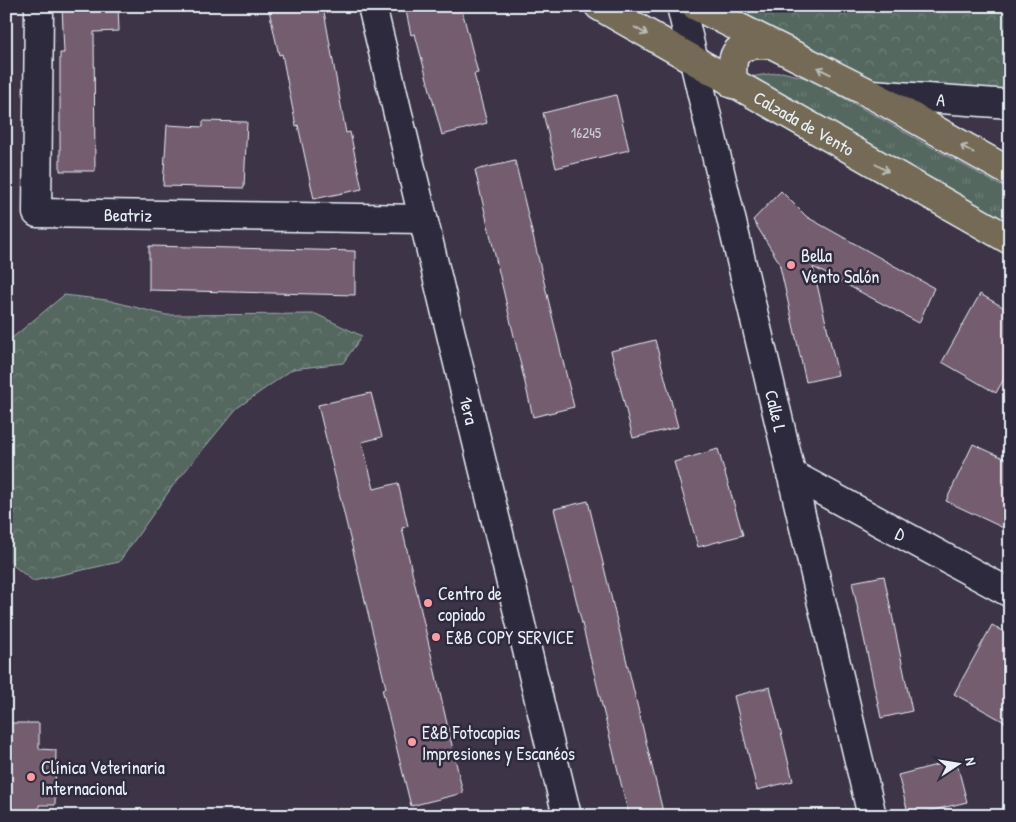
<svg xmlns="http://www.w3.org/2000/svg" width="1016" height="822" font-family="'Patrick Hand',sans-serif">
  <defs>
    <pattern id="grass-tufts" width="24" height="20" patternUnits="userSpaceOnUse" patternTransform="scale(1.25)"><rect width="24" height="20" fill="#556860"/><path d="M3 7l-1-3M5 7V3M7 7l1-3M15 17l-1-3M17 17v-4M19 17l1-3" fill="none" stroke="#6d7e78"/></pattern>
    <pattern id="forest-crowns" width="20" height="18" patternUnits="userSpaceOnUse" patternTransform="scale(1.25)"><rect width="20" height="18" fill="#556860"/><path d="M2 6a3 3 0 1 1 6 0M12 15a3 3 0 1 1 6 0" fill="none" stroke="#6d7e78"/></pattern>
  </defs>
  <rect width="100%" height="100%" fill="#3d3447"/>
  <filter id="ink" filterUnits="userSpaceOnUse"><feTurbulence type="fractalNoise" baseFrequency=".02" numOctaves="2"/><feDisplacementMap in="SourceGraphic" scale="10" xChannelSelector="R" yChannelSelector="G"/><feConvolveMatrix kernelMatrix="1 2 1 2 8 2 1 2 1" color-interpolation-filters="sRGB"/></filter>
  <g filter="url(#ink)">
    <!-- grass -->
    <polygon fill="url(#grass-tufts)" stroke="#9eacac" points="782,72 810,79 1010,191 1010,228 749,77"/>
    <!-- forest -->
    <g fill="url(#forest-crowns)" stroke="#9eacac">
      <polygon points="696,6 1010,6 1010,104 871,94"/>
      <polygon points="64,295 107,300 166,315 316,314 362,336 343,363 293,369 237,408 172,487 119,562 33,581 6,560 6,343"/>
    </g>
    <!-- building -->
    <g fill="#755d70" stroke="#e8f1f8">
      <polygon points="62,6 118,6 119,31 94,32 95,171 60,171 60,53 64,53"/>
      <polygon points="268,6 323,6 346,133 350,132 362,189 314,199 298,125 296,126 282,54 279,55"/>
      <polygon points="405,6 461,6 478,73 474,74 487,123 442,135 415,34 411,35"/>
      <polygon points="616,95 629,150 556,168 543,113"/>
      <polygon points="203,121 247,122 244,188 163,186 167,125 203,127"/>
      <polygon points="515,161 574,407 533,417 475,170"/>
      <polygon points="781,191 807,217 934,288 919,323 813,267 838,375 806,382 779,262 753,220"/>
      <polygon points="149,246 355,251 355,295 149,290"/>
      <polygon points="980,294 1010,311 1010,368 996,393 942,362"/>
      <polygon points="655,340 678,427 633,438 611,351"/>
      <polygon points="371,393 382,437 362,442 374,489 398,483 408,526 402,528 463,793 411,806 382,689 386,688 318,405"/>
      <polygon points="973,444 1010,461 1010,531 946,501"/>
      <polygon points="718,449 743,535 698,547 674,462"/>
      <polygon points="588,501 664,816 629,816 554,509"/>
      <polygon points="884,576 912,711 881,718 852,582"/>
      <polygon points="992,625 1010,635 1010,725 954,694"/>
      <polygon points="770,687 793,781 757,790 734,696"/>
      <polygon points="6,723 39,723 39,749 56,750 55,805 39,805 39,816 6,816"/>
      <polygon points="956,760 967,802 909,816 898,775"/>
    </g>
    <g fill="none" stroke-linecap="round" stroke-linejoin="round">
      <!-- minor casing -->
      <g stroke="#e8f1f8" stroke-width="31">
        <g id="minor">
          <path id="s1" d="M39,6l-2,207 386,6"/>
          <path id="s2" d="M372,6l195,810"/>
          <path id="s3" d="M681,6l191,810"/>
          <path id="s4" d="M871,94l139,10"/>
          <path id="s5" d="M791,474l219,119"/>
        </g>
      </g>
      <!-- major casing -->
      <g stroke="#e8f1f8" stroke-width="31">
        <g id="major">
          <path id="s6" d="M599,6l411,234"/>
          <polyline points="696,6 871,94 1010,172"/>
          <path d="M733,84c-3,-34 3,-40 36,-40"/>
        </g>
      </g>
      <!-- minor -->
      <use href="#minor" stroke="#2f2a3d" stroke-width="28"/>
      <!-- major -->
      <use href="#major" stroke="#756a55" stroke-width="28"/>
    </g>
    <!-- one-way arrows -->
    <defs><path id="oneway-shaft" d="M-6 0H5M1.5-3L5.5 0L1.5 3" fill="none" stroke-width="1.6" stroke-linecap="round" stroke-linejoin="round" transform="scale(1.25)"/></defs>
    <g stroke="#babbb7">
      <use href="#oneway-shaft" transform="translate(641 31) rotate(30)"/>
      <use href="#oneway-shaft" transform="translate(824 71) rotate(-154)"/>
      <use href="#oneway-shaft" transform="translate(967 149) rotate(-151)"/>
      <use href="#oneway-shaft" transform="translate(882 168) rotate(30)"/>
    </g>
  </g>
  <!-- markers -->
  <g fill="#ff9aa2" stroke="#2f2a3d" stroke-width="2">
    <circle cx="791" cy="265" r="5"/>
    <circle cx="428" cy="603" r="5"/>
    <circle cx="436" cy="637" r="5"/>
    <circle cx="412" cy="742" r="5"/>
    <circle cx="31" cy="777" r="5"/>
  </g>
  <g text-anchor="middle" dominant-baseline="central" stroke-width="5" stroke-linejoin="round" paint-order="stroke">
    <!-- number labels -->
    <g font-size="15" fill="#cbccd6">
      <text x="586" y="132">16245</text>
    </g>
    <!-- street labels -->
    <g font-size="18" fill="#e8f1f8" stroke="#2f2a3d">
      <text stroke="none"><textPath href="#s4" startOffset="70">A</textPath></text>
      <text stroke="none"><textPath href="#s6" startOffset="236">Calzada de Vento</textPath></text>
      <text stroke="none"><textPath href="#s1" startOffset="298">Beatriz</textPath></text>
      <text stroke="none"><textPath href="#s2" startOffset="416">1era</textPath></text>
      <text stroke="none"><textPath href="#s3" startOffset="416">Calle L</textPath></text>
      <text stroke="none"><textPath href="#s5" startOffset="125">D</textPath></text>
    </g>
    <!-- poi labels -->
    <g font-size="18" fill="#e8f1f8" stroke="#2f2a3d" text-anchor="start">
      <text x="801" y="255">Bella<tspan x="801" dy="21">Vento Salón</tspan></text>
      <text x="438" y="593">Centro de<tspan x="438" dy="21">copiado</tspan></text>
      <text x="446" y="637">E&amp;B COPY SERVICE</text>
      <text x="422" y="732">E&amp;B Fotocopias<tspan x="422" dy="21">Impresiones y Escanéos</tspan></text>
      <text x="41" y="767">Clínica Veterinaria<tspan x="41" dy="21">Internacional</tspan></text>
    </g>
  </g>
  <!-- margin -->
  <rect width="1016" height="822" fill="none" stroke="#2f2a3d" stroke-width="25"/>
  <rect x="12" y="12" width="991" height="797" fill="none" stroke="#e8f1f8" stroke-width="2" filter="url(#ink)"/>
  <!-- north arrow -->
  <g transform="translate(958 764) rotate(78)" stroke="#2f2a3d" stroke-width="4" paint-order="stroke">
  <path d="M0-4L9 19L0 12L-9 19Z" fill="#e8f1f8"/>
  <text y="-8" font-size="14" font-weight="bold" text-anchor="middle" fill="#e8f1f8">N</text>
  </g>
</svg>
